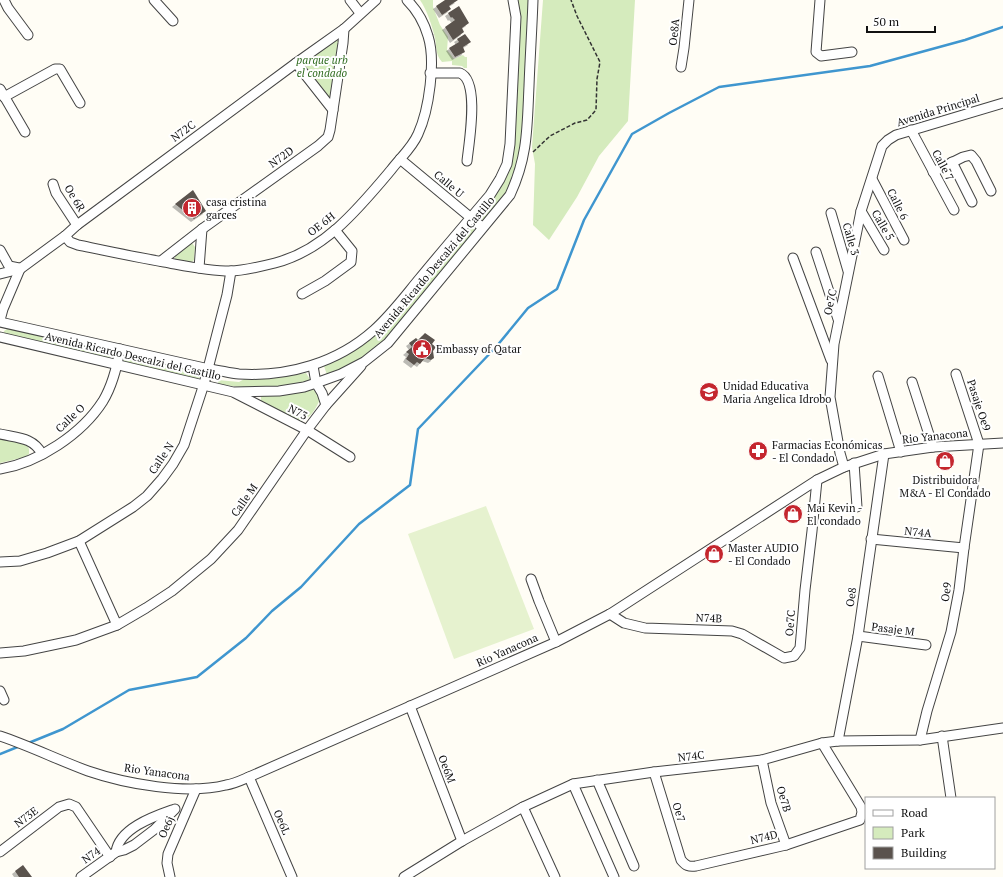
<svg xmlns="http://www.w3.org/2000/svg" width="1003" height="877" font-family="'PT Serif',serif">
  <defs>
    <filter id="shadow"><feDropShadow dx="-3" dy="3" stdDeviation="0" flood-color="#0004"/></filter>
  </defs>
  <rect width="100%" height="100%" fill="#fffdf5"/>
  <!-- green -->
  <g fill="#d5ebbd">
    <path d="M420,0h13v7l7,18 8,12 -1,13 7,9 9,-4 2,2h2v11h-3l-2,-2 -10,-1v-4l-10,1c-7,-8 -5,-15 -7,-24 -3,-12 -8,-28 -15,-38z"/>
    <polygon points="518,0 530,0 521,161 507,193 481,223 476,218 510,167 520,24"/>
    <polygon points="543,0 635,0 628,121 599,156 577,197 549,240 533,225 535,164 532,147"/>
    <polygon points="344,29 333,110 296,63"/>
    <polygon points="469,225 476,231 397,326 380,345 358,361 327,375 324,366 345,356 366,342 388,323"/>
    <polygon points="192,243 195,247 194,260 191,263 175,259 175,255"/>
    <polygon points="9,328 110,352 110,356 108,360 5,336 4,331"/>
    <polygon points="126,355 199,371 202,376 197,379 124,362 123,358"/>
    <path d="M306,373l5,8c-31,6 -62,9 -93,3v-4l21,2 7,-4h30z"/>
    <path d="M312,389l6,3 2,6c-2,8 -10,21 -19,24l-40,-20v-6l23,-2z"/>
    <polygon points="0,438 26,444 29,449 29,454 25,457 0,463"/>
  </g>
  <!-- pitch -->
  <polygon fill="#e6f2cf" points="486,506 534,629 454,659 408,534"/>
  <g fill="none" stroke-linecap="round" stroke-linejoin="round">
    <!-- stream -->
    <g stroke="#3f96cf" stroke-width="2.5">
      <polyline points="26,744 63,729 129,690 197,677 246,638 272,611 301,587 359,524 410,485 418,429 496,347 528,308 557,289 584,220 632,134 669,113 719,87 870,66 965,40 1003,27"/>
      <polyline points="0,754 20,746"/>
    </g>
  </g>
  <!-- building -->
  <g fill="#5a524d" filter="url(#shadow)">
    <polygon points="445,0 458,0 449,6 451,9 442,15 436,6"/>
    <polygon points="459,6 469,23 462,28 464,32 453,40 445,27 455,20 452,17 451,18 448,13"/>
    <polygon points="465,34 471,42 463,47 465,52 455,57 449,48 459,42 457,39"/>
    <polygon points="193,190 206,211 194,219 175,204"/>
    <polygon points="425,333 435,340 432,344 436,347 433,351 434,358 431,360 425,358 420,364 417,362 414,365 406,359 409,354 406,352 412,347 409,343 416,338 418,340"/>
    <polygon points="23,865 32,877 19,877 15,871"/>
  </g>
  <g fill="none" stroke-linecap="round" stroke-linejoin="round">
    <!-- minor casing -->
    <g stroke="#444" stroke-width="11">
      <g id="minor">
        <polyline points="4,0 8,8 28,35"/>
        <polyline points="154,0 173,21"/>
        <polyline points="350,0 360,13"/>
        <polyline points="820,0 816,52 821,56 852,52"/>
        <polyline points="296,63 333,110"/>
        <polyline points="681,67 684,48 689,0"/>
        <path d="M430,73h30c20,8 9,69 7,88"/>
        <polyline points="0,89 25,132"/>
        <polyline points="4,97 55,69 60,69 80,103"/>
        <polyline points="911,130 954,210"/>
        <polyline points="400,159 482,227"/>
        <polyline points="952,162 972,202"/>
        <polyline points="933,172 963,157 971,155 976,161 991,191"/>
        <polyline points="872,179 904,240"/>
        <polyline points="53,184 56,193 77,225"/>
        <polyline points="861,211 884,250"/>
        <polyline points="831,213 848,271"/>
        <path d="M65,236l5,6 8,3c29,6 57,12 86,17 22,4 44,9 66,9 11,0 33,-5 45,-8 50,-13 84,-55 116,-93 9,-12 21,-22 27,-36 11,-24 18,-73 10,-98 -4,-14 -11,-26 -21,-36"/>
        <polyline points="0,250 9,266 19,268"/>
        <polyline points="816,252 838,319"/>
        <polyline points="793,258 831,360"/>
        <polyline points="161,261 202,229 318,146 328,137 330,130 343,43 344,29"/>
        <polyline points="199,268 202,229"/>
        <polyline points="0,274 20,269 65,236 77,225 296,63 344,29 376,0"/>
        <polyline points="302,294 325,281 351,262 352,251 335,230"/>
        <polyline points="0,320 3,309 20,269"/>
        <path d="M0,322l209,47c10,1 20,4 30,5 49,3 98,-11 135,-44 17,-15 31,-34 46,-52 23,-28 47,-56 70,-83l10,-16 7,-15 3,-20 6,-127 -3,-17"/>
        <path d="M0,337l233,55 46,-1 25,-4 12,-4 25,-9 23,-12 24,-19 122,-148c18,-39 17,-67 19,-109 1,-28 3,-57 4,-86"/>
        <polyline points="313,366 316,383 322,393 326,405"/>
        <polyline points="878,376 901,452"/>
        <polyline points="912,382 933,447"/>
        <polyline points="235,393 307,430 350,457"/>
        <path d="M0,434c17,4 33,3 42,20"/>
        <polyline points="854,463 857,507"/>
        <polyline points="844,467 840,453 830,397 834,344 861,211 882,146 888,140 896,135 1003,103"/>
        <path d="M0,469c38,-6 82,-35 103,-68 9,-15 14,-34 17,-52"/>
        <polyline points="871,539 964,548"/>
        <polyline points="79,541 117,625"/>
        <polyline points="0,562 20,561 47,553 79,541 133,507 147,496 162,479 173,464 184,445 204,384 227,295 231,271"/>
        <polyline points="531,579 539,601 556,642"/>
        <polyline points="610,614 624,623 645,628 732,631 742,634 784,658 794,656 800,648 805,590 812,531 817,480"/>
        <polyline points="858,636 926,645"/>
        <polyline points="0,653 24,651 76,640 117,625 146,608 172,591 211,559 238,530 307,430 326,405 361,366"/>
        <polyline points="0,691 4,700"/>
        <polyline points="410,706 462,841"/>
        <path d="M0,736c30,10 58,24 88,35 38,13 99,24 138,14 8,-1 16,-5 23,-8l307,-135 54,-28 207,-134 27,-13 40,-13 49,-7 70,-4"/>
        <polyline points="942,736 951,798"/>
        <polyline points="920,740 927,711 951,632 959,590 964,548 979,444 956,374"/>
        <polyline points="838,741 858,636 884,454"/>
        <polyline points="762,760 771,803 786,845"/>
        <path d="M654,772l27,88c5,6 8,7 15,6l90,-21 74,-25 2,-8 -1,-5 -39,-64"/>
        <polyline points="249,777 292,877"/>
        <polyline points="597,780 634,866"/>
        <polyline points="573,784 614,877"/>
        <polyline points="523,807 555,877"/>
        <polyline points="0,852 59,807 69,804 76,807 110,857"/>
        <path d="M116,852c3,-23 36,-35 56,-42"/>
        <polyline points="81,877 116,852 124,850 134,845 155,829 175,809"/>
        <polyline points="170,877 167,863 168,854 196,789"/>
        <polyline points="404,877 462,841 523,807 573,784 654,772 762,760 822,743 838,741 920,740 1003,728"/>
      </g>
    </g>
    <!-- path -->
    <polyline stroke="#333" stroke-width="1.5" stroke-dasharray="4 2" stroke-linecap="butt" points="533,152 550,136 575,123 587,120 596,110 597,79 600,62 577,16 571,0"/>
    <!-- minor -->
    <use href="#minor" stroke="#fff" stroke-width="9"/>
  </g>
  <!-- icons -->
  <defs>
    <g id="building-disc" transform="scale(1)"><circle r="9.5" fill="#c4262e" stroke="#fff"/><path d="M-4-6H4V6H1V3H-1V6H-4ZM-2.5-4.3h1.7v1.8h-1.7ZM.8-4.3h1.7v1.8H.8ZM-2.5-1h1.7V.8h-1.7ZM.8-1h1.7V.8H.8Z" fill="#fff"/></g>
    <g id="civic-disc" transform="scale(1)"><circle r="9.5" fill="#c4262e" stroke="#fff"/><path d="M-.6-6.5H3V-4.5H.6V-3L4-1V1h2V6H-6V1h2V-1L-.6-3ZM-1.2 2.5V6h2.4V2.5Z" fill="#fff"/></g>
    <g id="university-disc" transform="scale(1)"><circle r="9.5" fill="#c4262e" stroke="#fff"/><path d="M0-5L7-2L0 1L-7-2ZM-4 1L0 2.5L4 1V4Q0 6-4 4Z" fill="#fff"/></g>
    <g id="pharmacy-disc" transform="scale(1)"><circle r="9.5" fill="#c4262e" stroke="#fff"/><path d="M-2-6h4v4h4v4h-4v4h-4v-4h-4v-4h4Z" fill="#fff"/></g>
    <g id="shop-disc" transform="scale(1)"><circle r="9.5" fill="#c4262e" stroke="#fff"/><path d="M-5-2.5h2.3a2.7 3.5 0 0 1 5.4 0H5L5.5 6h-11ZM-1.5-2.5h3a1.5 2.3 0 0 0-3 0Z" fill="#fff"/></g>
  </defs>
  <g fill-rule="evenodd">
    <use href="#building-disc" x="192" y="208"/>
    <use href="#civic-disc" x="422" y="349"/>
    <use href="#university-disc" x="709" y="392"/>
    <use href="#pharmacy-disc" x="758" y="451"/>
    <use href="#shop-disc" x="945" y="461"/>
    <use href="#shop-disc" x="793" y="514"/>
    <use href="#shop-disc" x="714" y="554"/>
  </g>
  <g text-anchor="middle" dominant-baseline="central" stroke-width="4" stroke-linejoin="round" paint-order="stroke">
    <!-- street labels -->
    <g font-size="11" fill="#111" stroke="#fff">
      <text transform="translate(674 32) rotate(-84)">Oe8A</text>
      <text transform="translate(938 110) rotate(-17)">Avenida Principal</text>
      <text transform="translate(183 131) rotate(-36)">N72C</text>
      <text transform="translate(281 157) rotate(-36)">N72D</text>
      <text transform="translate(943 165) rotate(62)">Calle 7</text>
      <text transform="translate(449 184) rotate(40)">Calle U</text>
      <text transform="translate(75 198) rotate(59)">Oe 6R</text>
      <text transform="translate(898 204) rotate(63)">Calle 6</text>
      <text transform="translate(321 224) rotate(-38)">OE 6H</text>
      <text transform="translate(883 225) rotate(60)">Calle 5</text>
      <text transform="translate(851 239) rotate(74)">Calle 3</text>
      <text transform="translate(434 267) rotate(-50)">Avenida Ricardo Descalzi del Castillo</text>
      <text transform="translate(830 302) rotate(-78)">Oe7C</text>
      <text transform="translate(133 356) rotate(13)">Avenida Ricardo Descalzi del Castillo</text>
      <text transform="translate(979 405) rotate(72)">Pasaje Oe9</text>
      <text transform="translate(298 412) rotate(27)">N73</text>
      <text transform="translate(70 418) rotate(-44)">Calle O</text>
      <text transform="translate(935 436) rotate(-6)">Rio Yanacona</text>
      <text transform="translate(161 458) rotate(-56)">Calle N</text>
      <text transform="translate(244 500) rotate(-55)">Calle M</text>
      <text transform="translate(918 532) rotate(6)">N74A</text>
      <text transform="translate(946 592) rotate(-81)">Oe9</text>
      <text transform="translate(851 597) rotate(-82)">Oe8</text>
      <text transform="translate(709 618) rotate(2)">N74B</text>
      <text transform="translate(790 623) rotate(-86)">Oe7C</text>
      <text transform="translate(893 629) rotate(7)">Pasaje M</text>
      <text transform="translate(507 650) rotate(-24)">Rio Yanacona</text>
      <text transform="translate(691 756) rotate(-7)">N74C</text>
      <text transform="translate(447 769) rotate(69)">Oe6M</text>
      <text transform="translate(157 772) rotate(8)">Rio Yanacona</text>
      <text transform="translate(784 799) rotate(74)">Oe7B</text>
      <text transform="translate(679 812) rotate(73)">Oe7</text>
      <text transform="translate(26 817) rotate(-37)">N73E</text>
      <text transform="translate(282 822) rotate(67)">Oe6L</text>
      <text transform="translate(166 827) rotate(-66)">Oe6j</text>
      <text transform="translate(764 837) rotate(-14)">N74D</text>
      <text transform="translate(91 855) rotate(-35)">N74</text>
    </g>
    <!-- park labels -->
    <g font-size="11" font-style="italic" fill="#2f6b1f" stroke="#fff">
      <text x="322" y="60">parque urb<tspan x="322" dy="13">el condado</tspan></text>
    </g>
    <!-- poi labels -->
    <g font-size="11" fill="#111" stroke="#fff" text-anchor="start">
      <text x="206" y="202">casa cristina<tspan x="206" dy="13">garces</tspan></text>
      <text x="436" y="349">Embassy of Qatar</text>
      <text x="723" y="386">Unidad Educativa<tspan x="723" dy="13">Maria Angelica Idrobo</tspan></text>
      <text x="772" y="445">Farmacias Económicas<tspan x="772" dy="13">- El Condado</tspan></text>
      <text x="945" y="480" text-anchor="middle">Distribuidora<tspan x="945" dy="13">M&amp;A - El Condado</tspan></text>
      <text x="807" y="508">Mai Kevin -<tspan x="807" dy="13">El condado</tspan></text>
      <text x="728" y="548">Master AUDIO<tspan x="728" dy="13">- El Condado</tspan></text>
    </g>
  </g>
  <!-- legend -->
  <rect x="865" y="797" width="130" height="72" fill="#ffffff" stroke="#a0a0a0"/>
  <rect x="873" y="810" width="20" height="6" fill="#ffffff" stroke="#a0a0a0"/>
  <text x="901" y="817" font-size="12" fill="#111111">Road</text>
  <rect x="873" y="827" width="20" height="12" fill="#d5ebbd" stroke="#a0a0a0"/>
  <text x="901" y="837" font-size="12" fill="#111111">Park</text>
  <rect x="873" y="847" width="20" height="12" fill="#5a524d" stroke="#a0a0a0"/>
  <text x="901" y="857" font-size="12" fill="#111111">Building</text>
  <!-- scale -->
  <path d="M867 26v6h68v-6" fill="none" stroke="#111111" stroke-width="2"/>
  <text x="873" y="26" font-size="12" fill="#111111" stroke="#ffffff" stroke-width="3" paint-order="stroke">50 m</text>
</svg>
